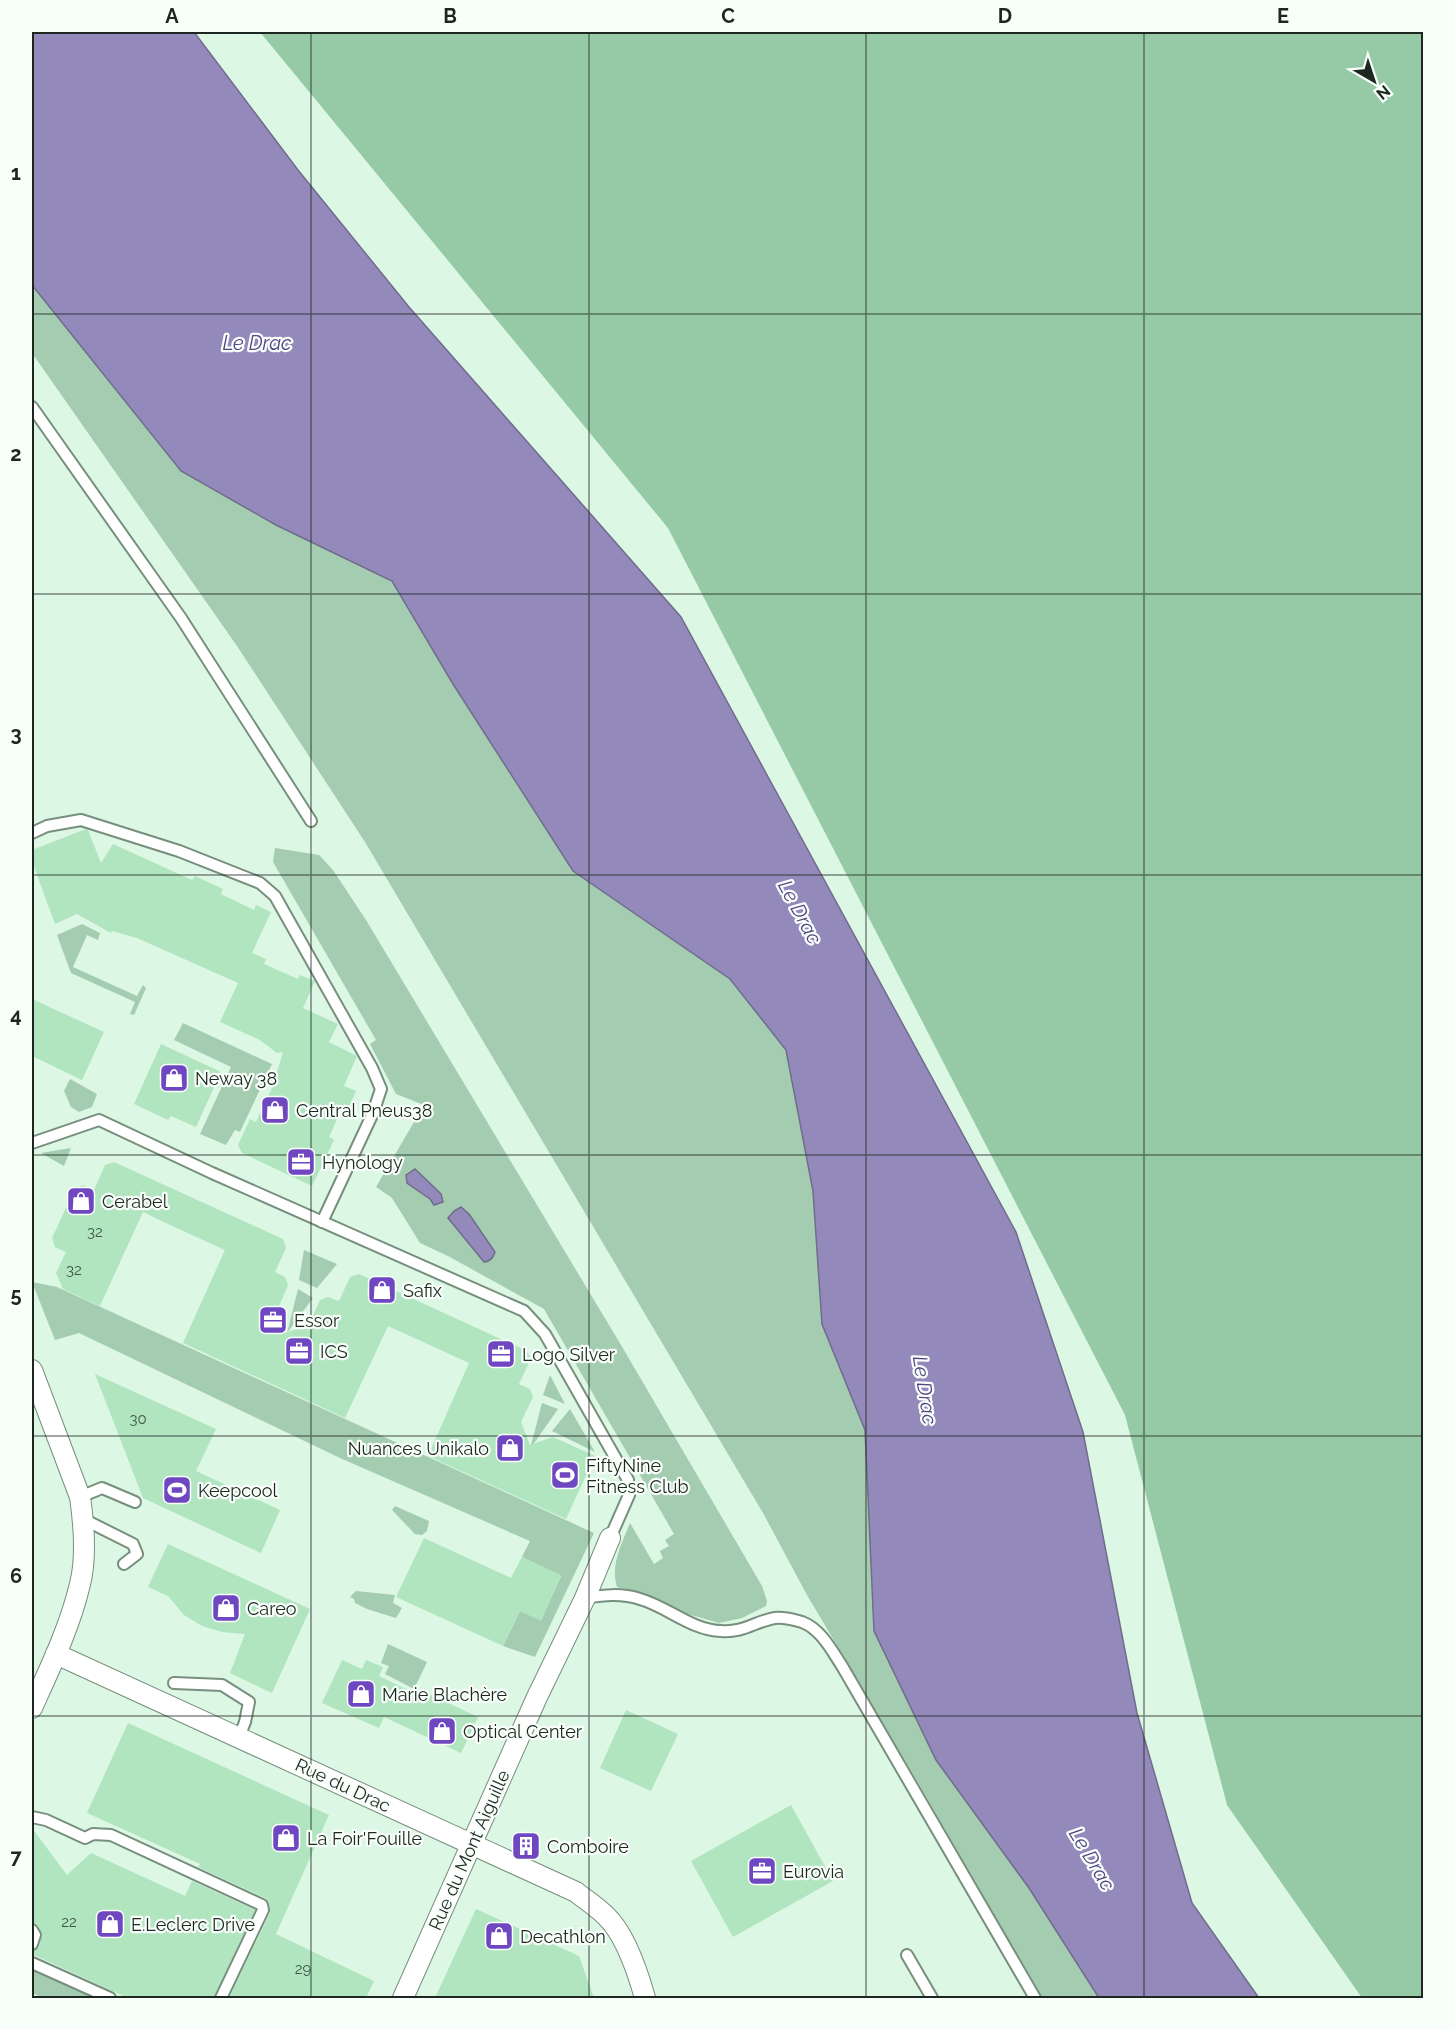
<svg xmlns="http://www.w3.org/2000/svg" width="1455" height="2030" font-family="Raleway,sans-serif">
  <rect width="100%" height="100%" fill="#dcf7e4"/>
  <!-- green -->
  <g fill="#a4ccb0">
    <polygon points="32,285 181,471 276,525 392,581 453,684 573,871 730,979 786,1050 813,1191 822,1324 865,1430 874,1631 1029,1888 1099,1998 1042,1998 916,1779 807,1595 763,1513 365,842 237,646 32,353"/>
    <path d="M275,848l44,7 14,15 33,50 255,425 141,241 5,15 -1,5 -24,12 -23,5 -38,-11 -34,-17 -30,-8c-7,-22 5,-44 13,-64l24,41 9,-6 -3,-7 9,-5 -4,-6 9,-6 -130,-225 -96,-53 -28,-13 -28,-45 -16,-11 48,-82 -28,-11 -26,-50 6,-4 -103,-178z"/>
    <polygon points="82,924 100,933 98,940 87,935 73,967 137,996 143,985 146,988 134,1015 130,1014 135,1002 71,973 57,935"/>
    <polygon points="183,1023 272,1064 240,1132 235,1130 226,1145 200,1134 231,1067 174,1040"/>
    <polygon points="70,1079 97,1094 92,1107 79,1112 71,1107 64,1091"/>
    <polygon points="71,1148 64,1166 41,1153"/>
    <polygon points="304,1250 337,1264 317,1288 299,1280"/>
    <polygon points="32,1282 57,1287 594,1533 535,1657 503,1646 520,1611 541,1620 561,1576 522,1557 530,1541 340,1458 79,1333 55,1340"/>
    <polygon points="298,1289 313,1298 287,1333"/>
    <polygon points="550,1375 565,1404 543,1395"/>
    <polygon points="542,1403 558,1409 530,1449"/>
    <polygon points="570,1409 595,1452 552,1431"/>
    <polygon points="395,1506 429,1521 427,1531 422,1535 415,1534 392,1510"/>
    <polygon points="356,1591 395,1595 393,1603 402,1608 396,1618 367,1609 355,1603 354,1599 350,1597"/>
    <polygon points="388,1644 427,1662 414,1689 385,1674 389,1666 381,1663"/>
    <polygon points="32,1969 96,1998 43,1998 32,1993"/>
  </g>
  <!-- forest -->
  <polygon fill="#96caa6" points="260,32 1423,32 1423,1998 1362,1998 1227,1805 1125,1415 668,528"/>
  <!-- water -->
  <g fill="#9489bb" stroke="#706c8c" stroke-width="1.5">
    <polygon points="32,32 194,32 298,170 409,307 681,617 1016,1232 1083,1432 1137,1713 1192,1903 1259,1998 1099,1998 1029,1888 936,1760 874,1631 865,1430 822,1324 813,1191 786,1050 730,979 573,871 453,684 392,581 276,525 181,471 32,285"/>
    <polygon points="415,1169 441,1194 443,1202 434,1205 430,1199 407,1183 406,1175"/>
    <path d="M461,1207l8,7 26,38c-2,6 -4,9 -11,10l-36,-44 6,-7z"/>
  </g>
  <!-- building -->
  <g fill="#b0e5c0">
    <polygon points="86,829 88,830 101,863 113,844 192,880 195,876 223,889 221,894 254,910 256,905 271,912 252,953 266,959 264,964 298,979 300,975 315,981 303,1008 338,1024 329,1042 357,1056 344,1086 356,1091 349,1107 344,1104 329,1137 334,1140 312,1186 242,1153 238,1145 250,1119 256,1122 273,1086 283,1052 277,1053 260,1040 220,1022 238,983 137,938 112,931 111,933 77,914 55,924 32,861 32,850"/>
    <polygon points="32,999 104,1032 82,1080 32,1056"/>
    <polygon points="161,1044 221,1072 196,1127 171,1116 168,1120 134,1104"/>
    <polygon points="114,1162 283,1239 286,1248 275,1272 285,1277 288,1285 277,1311 285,1333 309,1325 320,1300 328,1297 339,1301 350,1277 359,1274 527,1351 531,1359 519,1384 530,1389 533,1397 521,1422 530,1445 553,1437 595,1456 566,1519 428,1456 469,1363 388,1326 345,1418 183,1343 225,1250 170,1225 143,1212 100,1306 63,1289 56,1273 66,1252 55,1247 52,1238 75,1189 83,1185 94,1190 105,1165"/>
    <polygon points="95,1374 216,1429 196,1471 280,1510 261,1553 143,1498"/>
    <polygon points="424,1538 511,1578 522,1557 561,1575 541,1621 520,1611 503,1646 396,1597"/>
    <polygon points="168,1544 310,1609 272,1693 230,1673 245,1634 222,1632 202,1626 184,1615 168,1596 148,1587"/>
    <polygon points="342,1660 362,1669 366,1660 383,1667 379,1676 416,1694 418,1689 478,1717 461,1753 384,1717 379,1728 322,1703"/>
    <polygon points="626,1710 678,1734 651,1791 600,1768"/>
    <polygon points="128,1723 329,1815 276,1934 374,1981 366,1998 229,1998 270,1913 269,1903 265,1898 198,1867 200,1864 87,1813"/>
    <polygon points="791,1805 833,1881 733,1937 691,1861"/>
    <polygon points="32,1828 67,1875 91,1853 185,1896 192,1881 255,1910 214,1998 128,1998 32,1954 32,1951 39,1947 42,1935 38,1926 32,1923"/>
    <polygon points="476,1909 579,1956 594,1998 435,1998"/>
  </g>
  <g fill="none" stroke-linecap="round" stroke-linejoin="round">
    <!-- lane casing -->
    <g stroke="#778f7d" stroke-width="14">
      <g id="lane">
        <polyline points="32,407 181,618 311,821"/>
        <polyline points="32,833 47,826 81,820 179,851 260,883 275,896 372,1068 381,1089 373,1113 322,1222"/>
        <polyline points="32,1143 99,1120 212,1173 524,1311 545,1334 628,1480 629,1495 610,1538"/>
        <polyline points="80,1497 102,1488 135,1502"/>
        <polyline points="83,1519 133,1544 137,1554 124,1564"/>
        <path d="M585,1598c19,-3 36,-5 55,1 28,8 51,31 81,32 22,2 35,-10 54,-13 8,-1 20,2 27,4 19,7 30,29 40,44l193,332"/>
        <polyline points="174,1683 222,1685 249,1702 245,1722 239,1737"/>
        <polyline points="32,1817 46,1820 85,1838 93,1834 111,1835 262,1905 263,1910 221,1998"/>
        <polyline points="32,1930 35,1935 32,1944"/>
        <polyline points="907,1955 932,1998"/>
        <polyline points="32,1963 110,1998"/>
      </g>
    </g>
    <!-- street casing -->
    <g stroke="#778f7d" stroke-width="22">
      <g id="street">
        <path d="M32,1370l48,127c4,28 7,60 0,87 -10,43 -30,84 -48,124"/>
        <path d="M56,1654l520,238c10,8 21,15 30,24 19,18 32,57 39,82"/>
        <polyline points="403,1998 537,1697 585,1598 610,1538"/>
      </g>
    </g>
    <!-- lane -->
    <use href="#lane" stroke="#fff" stroke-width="10"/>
    <!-- street -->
    <use href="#street" stroke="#fff" stroke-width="20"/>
  </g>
  <!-- grid -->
  <path fill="none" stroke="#1d2720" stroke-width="1.5" stroke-opacity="0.55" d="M311,32v1966M589,32v1966M866,32v1966M1144,32v1966M32,314h1392M32,594h1392M32,875h1392M32,1155h1392M32,1436h1392M32,1716h1392"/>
  <!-- icons -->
  <defs>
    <g id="shop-square" transform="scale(1.5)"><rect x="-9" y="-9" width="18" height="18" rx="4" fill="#6f47c0" stroke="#f8fefa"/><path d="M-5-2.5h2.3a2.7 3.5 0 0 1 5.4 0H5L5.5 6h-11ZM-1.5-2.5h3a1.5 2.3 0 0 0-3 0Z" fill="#fff"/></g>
    <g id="office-square" transform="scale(1.5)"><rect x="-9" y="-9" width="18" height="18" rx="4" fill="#6f47c0" stroke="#f8fefa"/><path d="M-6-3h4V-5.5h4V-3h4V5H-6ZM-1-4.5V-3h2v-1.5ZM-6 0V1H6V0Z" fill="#fff"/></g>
    <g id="stadium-square" transform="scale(1.5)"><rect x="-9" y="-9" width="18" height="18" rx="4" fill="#6f47c0" stroke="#f8fefa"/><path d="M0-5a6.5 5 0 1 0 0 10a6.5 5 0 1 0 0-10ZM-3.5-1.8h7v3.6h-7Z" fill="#fff"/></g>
    <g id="building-square" transform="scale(1.5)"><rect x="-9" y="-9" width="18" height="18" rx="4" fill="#6f47c0" stroke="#f8fefa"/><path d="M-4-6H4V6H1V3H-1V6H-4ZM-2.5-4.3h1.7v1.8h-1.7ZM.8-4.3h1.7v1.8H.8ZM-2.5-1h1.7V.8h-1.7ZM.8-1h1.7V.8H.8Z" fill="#fff"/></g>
  </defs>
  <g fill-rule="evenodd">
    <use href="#shop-square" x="174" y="1078"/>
    <use href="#shop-square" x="275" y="1110"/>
    <use href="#office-square" x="301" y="1162"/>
    <use href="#shop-square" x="81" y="1201"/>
    <use href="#shop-square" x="382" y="1290"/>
    <use href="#office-square" x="273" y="1320"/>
    <use href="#office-square" x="299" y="1351"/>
    <use href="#office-square" x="501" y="1354"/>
    <use href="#shop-square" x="510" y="1448"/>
    <use href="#stadium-square" x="565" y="1475"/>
    <use href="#stadium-square" x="177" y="1490"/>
    <use href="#shop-square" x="226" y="1608"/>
    <use href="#shop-square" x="361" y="1694"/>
    <use href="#shop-square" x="442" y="1731"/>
    <use href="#shop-square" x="286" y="1838"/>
    <use href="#building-square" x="526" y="1846"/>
    <use href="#office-square" x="762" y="1871"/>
    <use href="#shop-square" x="110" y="1924"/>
    <use href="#shop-square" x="499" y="1936"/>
  </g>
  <g text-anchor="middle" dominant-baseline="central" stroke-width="4.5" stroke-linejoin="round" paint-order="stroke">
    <!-- number labels -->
    <g font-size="15" fill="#425648">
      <text x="95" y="1232">32</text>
      <text x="74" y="1270">32</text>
      <text x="138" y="1419">30</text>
      <text x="69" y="1922">22</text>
      <text x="303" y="1969">29</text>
    </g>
    <!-- poi labels -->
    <g font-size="18" fill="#1d2720" stroke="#f8fefa" text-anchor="start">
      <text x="195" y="1078">Neway 38</text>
      <text x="296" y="1110">Central Pneus38</text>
      <text x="322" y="1162">Hynology</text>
      <text x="102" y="1201">Cerabel</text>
      <text x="403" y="1290">Safix</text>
      <text x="294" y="1320">Essor</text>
      <text x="320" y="1351">ICS</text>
      <text x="522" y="1354">Logo Silver</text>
      <text x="489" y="1448" text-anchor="end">Nuances Unikalo</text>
      <text x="586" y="1465">FiftyNine<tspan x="586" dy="21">Fitness Club</tspan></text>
      <text x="198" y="1490">Keepcool</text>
      <text x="247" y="1608">Careo</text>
      <text x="382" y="1694">Marie Blachère</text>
      <text x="463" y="1731">Optical Center</text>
      <text x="307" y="1838">La Foir'Fouille</text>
      <text x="547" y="1846">Comboire</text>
      <text x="783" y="1871">Eurovia</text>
      <text x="131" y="1924">E.Leclerc Drive</text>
      <text x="520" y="1936">Decathlon</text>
    </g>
    <!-- street labels -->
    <g font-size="18" fill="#1d2720" stroke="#f8fefa">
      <text transform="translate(343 1785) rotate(25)">Rue du Drac</text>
      <text transform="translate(469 1850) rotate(-66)">Rue du Mont Aiguille</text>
    </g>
    <!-- water labels -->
    <g font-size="20" font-style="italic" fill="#554484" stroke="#f8fefa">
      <text x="257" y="343">Le Drac</text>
      <text transform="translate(800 912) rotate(62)">Le Drac</text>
      <text transform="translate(925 1390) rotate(81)">Le Drac</text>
      <text transform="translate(1092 1859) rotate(59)">Le Drac</text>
    </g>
  </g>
  <!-- border -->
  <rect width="1455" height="2030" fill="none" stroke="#f8fefa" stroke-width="66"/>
  <!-- north arrow -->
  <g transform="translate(1374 81) rotate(141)" stroke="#f8fefa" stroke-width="4.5" paint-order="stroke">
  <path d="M0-4.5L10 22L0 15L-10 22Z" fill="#1d2720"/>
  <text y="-9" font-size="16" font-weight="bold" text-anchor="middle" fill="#1d2720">N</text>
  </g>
  <rect x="33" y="33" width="1389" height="1964" fill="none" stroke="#1d2720" stroke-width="2"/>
  <g font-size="20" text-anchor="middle" font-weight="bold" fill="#1d2720">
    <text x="172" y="23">A</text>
    <text x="450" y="23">B</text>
    <text x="728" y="23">C</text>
    <text x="1005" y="23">D</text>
    <text x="1283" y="23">E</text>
    <text x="16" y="180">1</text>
    <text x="16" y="461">2</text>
    <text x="16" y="741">3</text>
    <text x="16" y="1022">4</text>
    <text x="16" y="1302">5</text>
    <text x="16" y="1583">6</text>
    <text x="16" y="1864">7</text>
  </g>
</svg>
